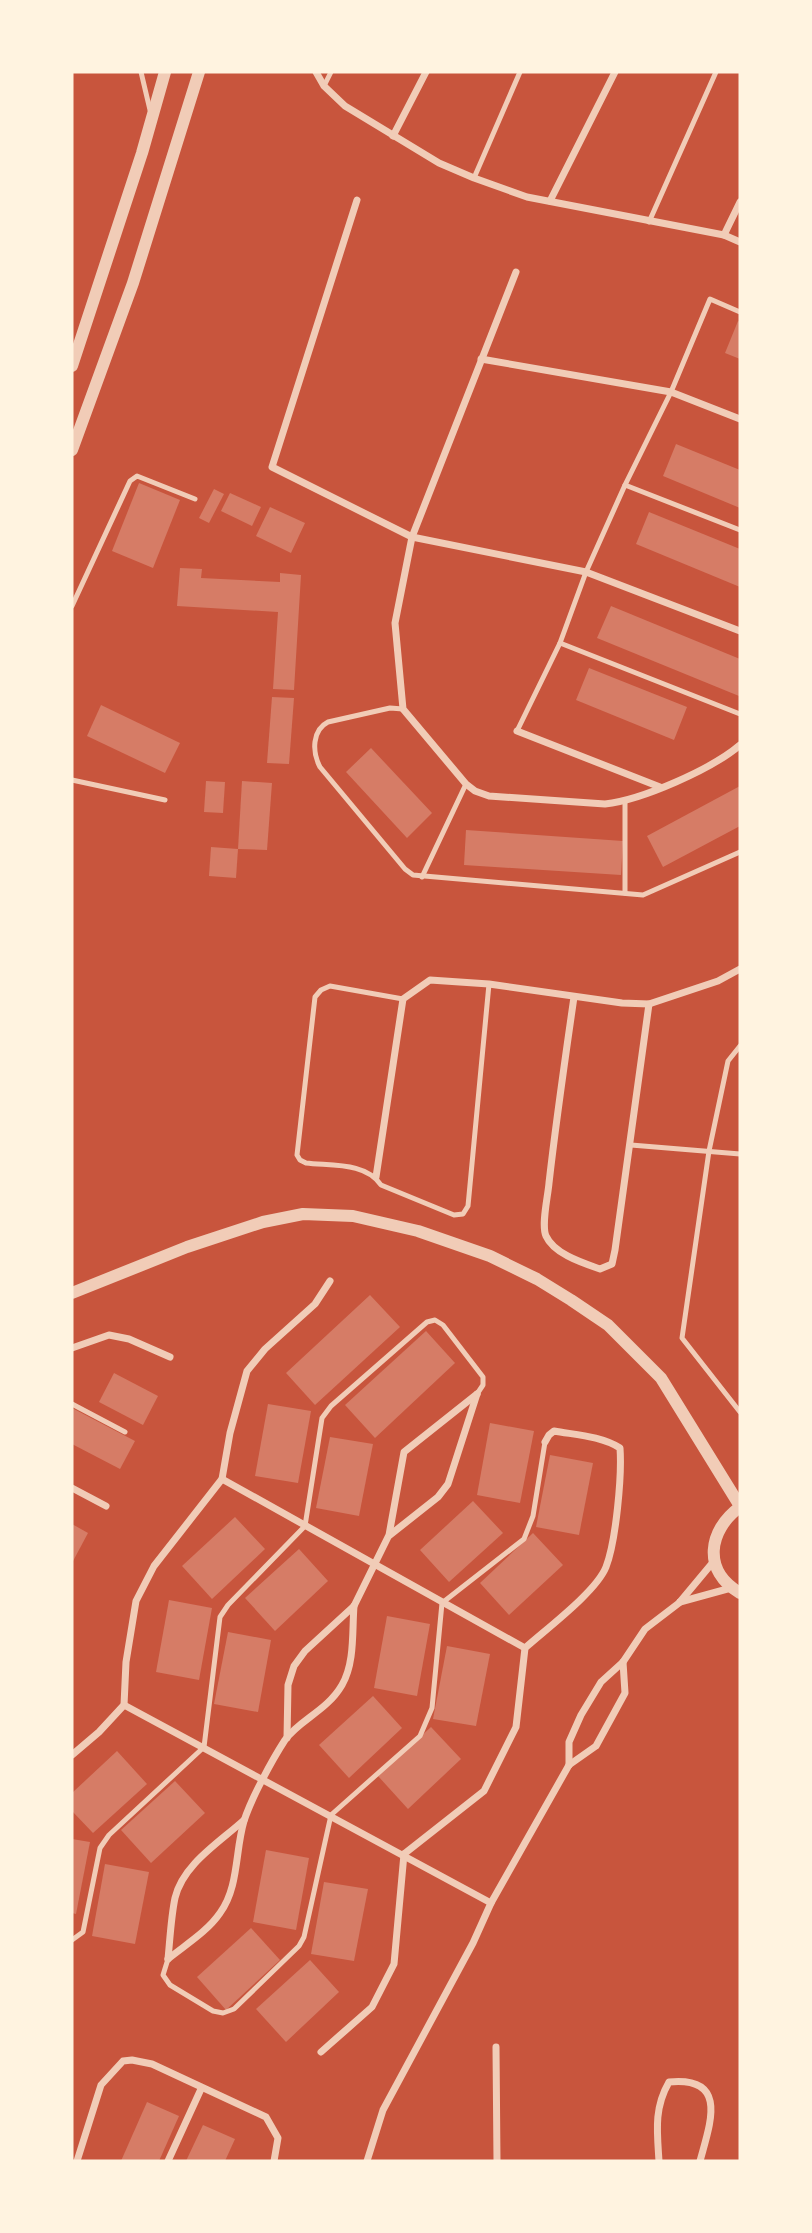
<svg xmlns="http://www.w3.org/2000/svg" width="812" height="2233" font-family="'Times New Roman',serif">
  <rect width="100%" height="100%" fill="#c8553d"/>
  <!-- building -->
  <g fill="#d67c66">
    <polygon points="738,321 740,322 740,359 725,353"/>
    <polygon points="676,444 740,470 740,508 663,476"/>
    <polygon points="139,483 180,500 153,568 112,551"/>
    <polygon points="214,489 224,494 209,523 199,518"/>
    <polygon points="230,493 261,507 252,526 221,511"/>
    <polygon points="270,507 305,523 291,553 256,536"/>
    <polygon points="649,512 740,549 740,587 636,544"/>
    <polygon points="180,568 202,569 201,578 280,582 280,573 301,575 294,690 273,689 278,612 177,606"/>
    <polygon points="611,606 740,659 739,696 597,638"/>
    <polygon points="589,668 687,707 674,740 576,700"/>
    <polygon points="272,697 294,698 289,764 267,763"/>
    <polygon points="101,705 180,743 165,773 87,736"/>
    <polygon points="371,748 432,813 407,838 346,772"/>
    <polygon points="206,781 225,782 223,813 204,812"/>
    <polygon points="242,781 272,783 267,850 238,849"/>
    <polygon points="740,786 740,826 663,867 647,836"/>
    <polygon points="466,830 623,841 621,875 464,865"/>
    <polygon points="211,847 238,849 236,878 209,876"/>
    <polygon points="370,1295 400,1327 315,1405 286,1373"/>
    <polygon points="426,1331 455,1363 375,1438 345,1405"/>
    <polygon points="114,1373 158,1396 143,1425 99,1402"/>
    <polygon points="268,1404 311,1411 298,1483 255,1476"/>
    <polygon points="72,1408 135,1441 120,1469 72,1444"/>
    <polygon points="490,1423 534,1431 520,1503 477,1495"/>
    <polygon points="330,1437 373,1444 359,1516 316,1508"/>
    <polygon points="550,1455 593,1463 579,1535 536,1527"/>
    <polygon points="473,1501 503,1533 449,1582 420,1550"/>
    <polygon points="235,1517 265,1549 212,1599 182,1566"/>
    <polygon points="72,1524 88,1533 72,1563"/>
    <polygon points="533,1533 563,1565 509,1615 480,1583"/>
    <polygon points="299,1549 328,1581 275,1631 245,1598"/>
    <polygon points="169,1600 212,1608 199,1680 156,1672"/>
    <polygon points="387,1616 430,1624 417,1696 374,1688"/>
    <polygon points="228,1632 271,1640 258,1712 214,1704"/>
    <polygon points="447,1646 490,1654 476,1726 433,1719"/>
    <polygon points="373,1696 402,1728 349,1778 319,1745"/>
    <polygon points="431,1727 461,1759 408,1809 378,1776"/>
    <polygon points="117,1751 147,1784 93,1833 72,1811 72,1793"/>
    <polygon points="175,1781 205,1813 151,1863 121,1830"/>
    <polygon points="72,1839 90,1842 76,1914 72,1913"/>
    <polygon points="266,1850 309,1858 296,1930 253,1922"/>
    <polygon points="105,1864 149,1872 135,1944 92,1936"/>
    <polygon points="324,1882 368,1889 354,1961 311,1954"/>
    <polygon points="251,1928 280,1960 226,2010 197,1977"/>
    <polygon points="310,1960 339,1992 286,2042 256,2009"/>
    <polygon points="147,2102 179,2116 159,2161 121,2161"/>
    <polygon points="203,2125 235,2139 225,2161 186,2161"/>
  </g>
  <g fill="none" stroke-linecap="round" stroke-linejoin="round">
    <!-- service -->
    <g stroke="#f1ccb7" stroke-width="5">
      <polyline points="141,72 150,110"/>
      <polyline points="324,86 331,72"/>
      <polyline points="474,178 520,72"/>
      <polyline points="649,222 716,72"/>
      <polyline points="625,485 671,392 710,299 740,312"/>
      <polyline points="740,530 625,485 586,572 560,643 740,714"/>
      <polyline points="72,606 130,481 137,476 195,499"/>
      <path d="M403,709l-13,-1 -62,14c-16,8 -16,30 -8,45l85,102 8,6 230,20 97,-43"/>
      <polyline points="517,731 560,643"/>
      <polyline points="72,780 165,800"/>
      <polyline points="422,877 466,784"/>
      <polyline points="625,893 625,801"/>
      <path d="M403,999l-73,-13 -9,4 -6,7 -18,158 3,5 6,3c25,3 60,-1 75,22l73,30 9,-1 5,-8 21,-222"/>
      <polyline points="740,1046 728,1061 709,1151 682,1338 740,1412"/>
      <polyline points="631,1145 740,1154"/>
      <polyline points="72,1404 125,1432"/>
      <polyline points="72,1940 83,1932 100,1848 109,1835 204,1747 220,1617 228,1605 305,1526 322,1418 331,1406 427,1322 435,1320 443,1325 483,1377 483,1385 477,1394"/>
      <polyline points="168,1959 163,1975 170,1985 213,2011 223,2013 234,2009 299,1946 304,1937 331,1815 420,1736 432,1708 442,1603 524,1539 533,1516 545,1442"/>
    </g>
    <!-- minor -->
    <g stroke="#f1ccb7" stroke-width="7">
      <polyline points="316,72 324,86 345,106 439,163 474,178 527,197 724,235 740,242"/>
      <polyline points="393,136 426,72"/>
      <polyline points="357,200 272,467 412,537 586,572 740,631"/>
      <polyline points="550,201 615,72"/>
      <polyline points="724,235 740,202"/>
      <path d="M516,272l-104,265 -17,86 8,86 63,75 9,7 14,5 116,8c37,-4 107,-35 135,-59"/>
      <polyline points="481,359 671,392 740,419"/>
      <polyline points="517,731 660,787"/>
      <path d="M574,997c-9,62 -18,124 -25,186 -1,13 -8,42 -3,53 8,18 37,27 54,33l12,-5 3,-14 34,-246"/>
      <polyline points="376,1177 403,999 430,980 489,984 622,1003 649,1004 718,981 740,969"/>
      <polyline points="72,1348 109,1335 129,1339 170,1357"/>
      <polyline points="222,1479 525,1648"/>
      <polyline points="72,1488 106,1506"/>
      <polyline points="390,1535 438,1497 448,1484 477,1394"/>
      <polyline points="680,1602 731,1588"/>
      <polyline points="124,1705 491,1903"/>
      <polyline points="287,1738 288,1685 294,1666 305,1651 354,1606 389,1535 404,1452 477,1394"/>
      <polyline points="72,1755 99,1732 124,1705 126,1662 136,1601 154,1566 222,1479 230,1433 247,1371 265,1349 315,1304 330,1281"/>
      <polyline points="569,1765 569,1742 581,1715 601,1682 623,1662 645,1629 679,1603 714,1561"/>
      <path d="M404,1854l80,-63 32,-64 9,-79c21,-19 71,-56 81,-81 10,-26 16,-91 14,-119 -19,-12 -44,-13 -66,-17l-5,4 -4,7"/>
      <path d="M168,1959c17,-14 39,-27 52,-46 19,-26 15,-62 24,-92 7,-22 28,-61 41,-81 14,-20 42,-29 57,-55 13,-22 10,-54 12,-79"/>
      <path d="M168,1959c2,-20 3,-42 7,-61 8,-34 45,-56 69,-78"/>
      <polyline points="496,2047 497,2161"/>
      <polyline points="321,2052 372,2007 394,1964 404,1854"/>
      <polyline points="77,2161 101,2085 123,2061 132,2060 152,2064 266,2117 278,2138 274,2161"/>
      <polyline points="168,2161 201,2089"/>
      <polyline points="367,2161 383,2110 473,1943 491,1903 569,1765 596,1746 625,1693 623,1662"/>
      <path d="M659,2161c-2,-30 -5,-53 10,-79 60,-6 41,42 31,79"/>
    </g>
    <!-- tertiary -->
    <g stroke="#f1ccb7" stroke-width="12">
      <polyline points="72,366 142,153 165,72"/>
      <polyline points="72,450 133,283 199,72"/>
      <polyline points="72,1293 187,1247 263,1222 303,1214 353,1216 418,1231 490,1256 537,1279 571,1300 608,1325 661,1378 740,1506"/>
      <path d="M740,1507c-32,23 -38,64 0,86"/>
    </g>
  </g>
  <!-- border -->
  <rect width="812" height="2233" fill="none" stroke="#fff3e0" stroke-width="147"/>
</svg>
